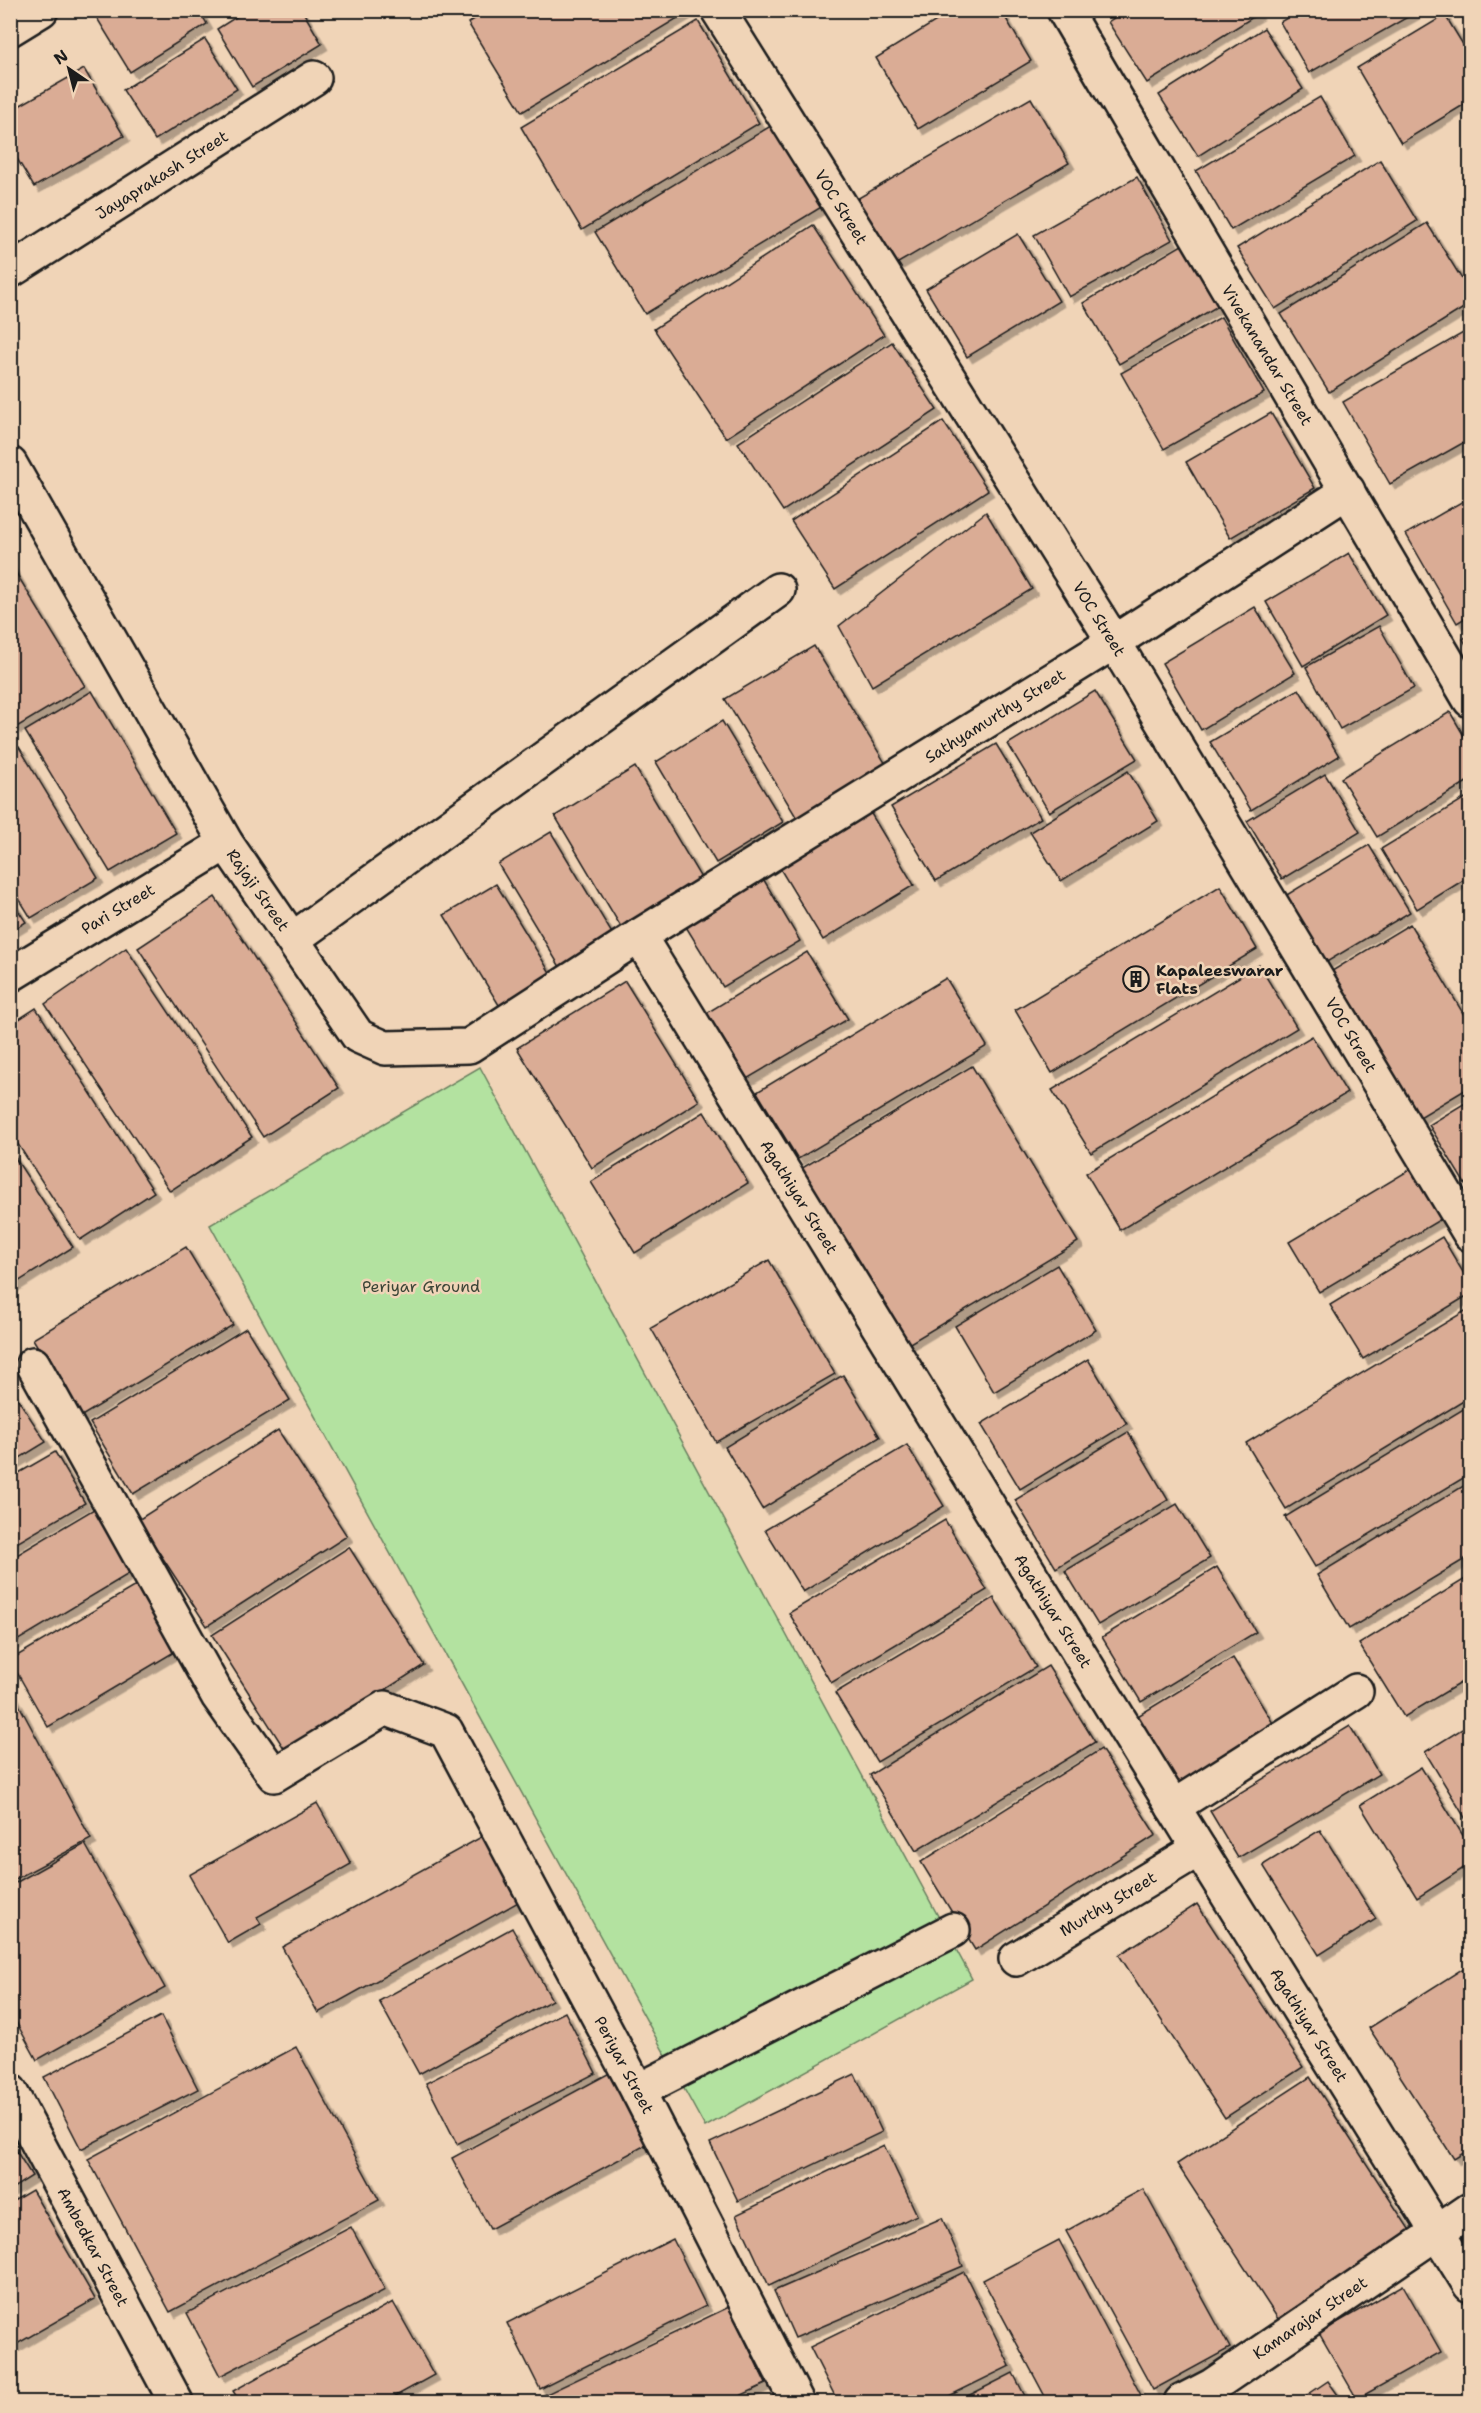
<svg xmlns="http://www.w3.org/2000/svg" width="1481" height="2413" font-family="'Shantell Sans',sans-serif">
  <defs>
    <filter id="shadow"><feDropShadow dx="5.5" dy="5.5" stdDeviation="0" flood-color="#0004"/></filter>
  </defs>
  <rect width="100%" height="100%" fill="#f0d4b7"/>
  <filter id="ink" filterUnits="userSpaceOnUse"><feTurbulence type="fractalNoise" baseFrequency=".0167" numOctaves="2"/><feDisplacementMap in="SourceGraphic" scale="12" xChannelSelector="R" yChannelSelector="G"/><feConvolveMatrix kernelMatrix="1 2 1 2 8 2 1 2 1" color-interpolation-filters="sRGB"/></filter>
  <g filter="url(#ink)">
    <!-- green -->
    <polygon fill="#b3e2a0" stroke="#687f5e" stroke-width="1.5" points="480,1067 972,1979 705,2127 210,1225"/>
    <!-- building -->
    <g fill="#daac95" stroke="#1c1c1c" stroke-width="1.5" filter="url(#shadow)">
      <polygon points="92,10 199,10 207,24 130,72"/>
      <polygon points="247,10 302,10 322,44 252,87 217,29"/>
      <polygon points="489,10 691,10 522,112 468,23"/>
      <polygon points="954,10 1001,10 1031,61 918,129 876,58"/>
      <polygon points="1126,10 1255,10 1258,14 1147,83 1108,22"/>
      <polygon points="1301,10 1420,10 1309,73 1280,22"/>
      <polygon points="1445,15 1470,56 1470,101 1401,143 1357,68"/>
      <polygon points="698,21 759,123 582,230 521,127"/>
      <polygon points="1264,28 1303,89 1198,156 1159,95"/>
      <polygon points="205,39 237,89 155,140 123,90"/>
      <polygon points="84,69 124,136 34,187 10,147 10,111"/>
      <polygon points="1320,97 1355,156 1231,230 1196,171"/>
      <polygon points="1031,98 1069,163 893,266 855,200"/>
      <polygon points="779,121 828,203 645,314 595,232"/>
      <polygon points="1380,160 1417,221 1275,309 1237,248"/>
      <polygon points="1137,177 1172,240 1069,297 1034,235"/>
      <polygon points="1427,223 1470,292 1470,304 1329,392 1281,314"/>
      <polygon points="813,225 884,335 726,438 654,329"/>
      <polygon points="1018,234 1059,301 967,357 926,289"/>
      <polygon points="1187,242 1223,303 1119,364 1083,303"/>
      <polygon points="1221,317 1264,393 1164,449 1121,373"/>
      <polygon points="1470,329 1470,439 1390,484 1343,402"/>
      <polygon points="892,342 937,410 783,511 738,443"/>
      <polygon points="1271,413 1315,488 1230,538 1186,462"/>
      <polygon points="943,421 988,490 835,589 791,521"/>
      <polygon points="1470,497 1470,615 1457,623 1406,534"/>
      <polygon points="986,512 1032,589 872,686 839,626"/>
      <polygon points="1349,553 1386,615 1303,666 1266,602"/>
      <polygon points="10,563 85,686 15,728 10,721"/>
      <polygon points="1255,607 1295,673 1201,730 1162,663"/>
      <polygon points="1379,626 1414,688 1340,729 1306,667"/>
      <polygon points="1470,634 1470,652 1463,639"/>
      <polygon points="814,646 890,771 801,825 725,699"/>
      <polygon points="1299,689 1339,756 1251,810 1210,742"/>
      <polygon points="92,691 176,833 110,872 25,731"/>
      <polygon points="1095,691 1137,759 1049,812 1008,744"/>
      <polygon points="1450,712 1470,746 1470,780 1377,837 1341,778"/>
      <polygon points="722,721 783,822 716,863 656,762"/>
      <polygon points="996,744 1041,818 936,881 891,807"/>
      <polygon points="19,747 98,878 31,918 10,884 10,752"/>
      <polygon points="635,767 701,878 621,927 555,816"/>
      <polygon points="1128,771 1158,821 1061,881 1030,832"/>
      <polygon points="1325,774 1360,832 1282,879 1247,821"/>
      <polygon points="1470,795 1470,876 1417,909 1381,849"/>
      <polygon points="867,807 914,885 823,940 776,862"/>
      <polygon points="551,832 616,940 563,972 498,864"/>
      <polygon points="1369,845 1410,912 1325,963 1285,896"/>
      <polygon points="758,870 800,941 723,987 680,917"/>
      <polygon points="496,884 554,979 502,1010 444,915"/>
      <polygon points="1220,886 1257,949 1052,1073 1015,1010"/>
      <polygon points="215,897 339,1088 263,1137 138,948"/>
      <polygon points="10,898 26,922 10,932"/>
      <polygon points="1410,924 1470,1025 1470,1087 1420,1117 1332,971"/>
      <polygon points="126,948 252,1137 170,1191 45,1004"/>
      <polygon points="807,952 848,1019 745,1080 705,1014"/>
      <polygon points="1259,965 1297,1028 1091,1153 1052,1090"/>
      <polygon points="946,978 987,1046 798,1159 757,1092"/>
      <polygon points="625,981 699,1101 592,1168 517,1048"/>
      <polygon points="36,1008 154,1192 80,1240 10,1132 10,1025"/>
      <polygon points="1312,1036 1347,1093 1120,1230 1086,1173"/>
      <polygon points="972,1066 1078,1242 900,1349 794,1173"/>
      <polygon points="1470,1100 1470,1181 1465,1184 1429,1125"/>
      <polygon points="704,1112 748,1183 635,1253 591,1182"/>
      <polygon points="10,1150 73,1247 10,1287"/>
      <polygon points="1411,1169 1441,1219 1319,1292 1289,1242"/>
      <polygon points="1442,1237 1470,1284 1470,1294 1363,1359 1330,1305"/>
      <polygon points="186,1247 233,1325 80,1417 33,1339"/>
      <polygon points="769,1260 835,1374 716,1442 651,1328"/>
      <polygon points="1057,1265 1096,1330 994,1392 955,1326"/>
      <polygon points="1470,1308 1470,1397 1286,1509 1246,1443"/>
      <polygon points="246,1328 290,1400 133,1494 90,1423"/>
      <polygon points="10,1357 17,1367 10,1371"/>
      <polygon points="1088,1359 1127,1424 1020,1489 981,1424"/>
      <polygon points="843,1375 880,1437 762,1509 725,1447"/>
      <polygon points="10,1387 46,1442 10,1464"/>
      <polygon points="1470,1405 1470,1474 1315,1567 1285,1517"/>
      <polygon points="278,1430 347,1536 207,1626 138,1520"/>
      <polygon points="1128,1432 1168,1500 1056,1568 1015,1500"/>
      <polygon points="907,1445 944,1506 803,1592 765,1530"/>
      <polygon points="55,1452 85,1503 10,1547 10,1478"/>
      <polygon points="1470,1482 1470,1556 1349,1629 1317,1575"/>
      <polygon points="1177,1504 1210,1558 1098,1625 1065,1571"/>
      <polygon points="94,1509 132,1572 10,1645 10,1559"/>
      <polygon points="945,1520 987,1590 831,1683 789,1613"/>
      <polygon points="349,1547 424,1665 287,1753 212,1635"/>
      <polygon points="1217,1567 1256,1632 1141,1702 1102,1637"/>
      <polygon points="1470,1576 1470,1677 1404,1717 1359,1644"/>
      <polygon points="142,1582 181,1648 48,1727 10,1660"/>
      <polygon points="994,1598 1036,1667 877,1762 835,1693"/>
      <polygon points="1233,1658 1279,1733 1181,1792 1136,1717"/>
      <polygon points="1048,1666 1095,1742 916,1851 870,1775"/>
      <polygon points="10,1688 91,1839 10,1882"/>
      <polygon points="1470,1724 1470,1826 1425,1752"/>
      <polygon points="1350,1726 1379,1774 1238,1858 1210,1811"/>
      <polygon points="1101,1749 1156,1835 975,1950 921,1862"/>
      <polygon points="1421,1767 1470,1847 1470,1864 1417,1898 1360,1805"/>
      <polygon points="317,1803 351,1864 257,1917 261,1924 228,1943 189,1875"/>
      <polygon points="1320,1830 1376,1919 1319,1955 1263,1865"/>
      <polygon points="485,1835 522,1900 318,2013 282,1947"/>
      <polygon points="85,1844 165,1988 37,2060 10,2011 10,1886"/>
      <polygon points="1197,1904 1303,2067 1225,2118 1119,1955"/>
      <polygon points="512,1928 552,2000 419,2074 379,2001"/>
      <polygon points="1470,1964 1470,2149 1454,2159 1369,2028"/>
      <polygon points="565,2012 596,2073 457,2144 426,2083"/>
      <polygon points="161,2016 198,2089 81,2149 44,2077"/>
      <polygon points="296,2047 379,2200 170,2312 88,2159"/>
      <polygon points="617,2069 655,2140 490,2229 452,2158"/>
      <polygon points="855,2074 882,2132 738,2201 710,2143"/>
      <polygon points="1310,2077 1411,2232 1278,2319 1177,2164"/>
      <polygon points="10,2141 32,2176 10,2190"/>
      <polygon points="884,2145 917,2215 769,2286 736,2215"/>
      <polygon points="1143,2189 1230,2348 1153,2390 1066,2231"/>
      <polygon points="32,2190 95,2299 10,2348 10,2203"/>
      <polygon points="942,2218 963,2266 795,2338 774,2291"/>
      <polygon points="351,2227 385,2290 220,2376 187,2313"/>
      <polygon points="673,2239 706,2306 540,2389 507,2323"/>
      <polygon points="1059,2240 1143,2399 1135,2402 1048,2402 983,2280"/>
      <polygon points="964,2272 1010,2366 937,2402 838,2402 810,2347"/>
      <polygon points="1403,2285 1441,2352 1357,2399 1319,2333"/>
      <polygon points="393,2302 434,2375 385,2402 240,2402 233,2391"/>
      <polygon points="729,2307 766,2384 727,2402 542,2402 540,2397"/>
      <polygon points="1013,2373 1028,2402 956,2402"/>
      <polygon points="1328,2381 1343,2402 1297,2402"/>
    </g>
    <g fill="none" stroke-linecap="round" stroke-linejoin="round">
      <!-- minor casing -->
      <g stroke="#1c1c1c" stroke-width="38">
        <g id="minor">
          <polyline points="718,10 1114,642 1470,1234"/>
          <polyline points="1064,10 1470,700"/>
          <polyline points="10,29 41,10"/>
          <polyline points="10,271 314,78"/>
          <polyline points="10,464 226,843 358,1036 385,1048 469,1046 639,936 1114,642 1348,491"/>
          <polyline points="639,936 1199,1849 1470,2285"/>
          <polyline points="293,939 778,590"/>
          <polyline points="10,975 226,843"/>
          <polyline points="33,1364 218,1696 274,1775 385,1708 446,1731 638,2091 797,2402"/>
          <polyline points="1173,1807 1356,1691"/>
          <polyline points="1016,1959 1199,1849"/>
          <polyline points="10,2091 176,2402"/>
          <polyline points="638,2091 953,1930"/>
          <polyline points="1181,2402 1212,2386 1470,2210"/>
        </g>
      </g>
      <!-- minor -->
      <use href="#minor" stroke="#f0d4b7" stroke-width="33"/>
    </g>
  </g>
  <!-- icons -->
  <defs>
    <g id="building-ring" transform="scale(1.35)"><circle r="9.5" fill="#f0d4b7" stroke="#1c1c1c" stroke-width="1.5"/><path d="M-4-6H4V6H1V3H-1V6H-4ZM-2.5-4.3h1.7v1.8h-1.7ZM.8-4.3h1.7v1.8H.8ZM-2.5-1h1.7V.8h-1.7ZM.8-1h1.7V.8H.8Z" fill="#1c1c1c"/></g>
  </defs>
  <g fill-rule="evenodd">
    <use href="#building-ring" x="1136" y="979"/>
  </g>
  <g text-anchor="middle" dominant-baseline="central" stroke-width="5" stroke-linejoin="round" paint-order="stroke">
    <!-- street labels -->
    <g font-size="16" fill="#1c1c1c" stroke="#f0d4b7">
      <text transform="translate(162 175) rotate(-32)">Jayaprakash Street</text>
      <text transform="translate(841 207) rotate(58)">VOC Street</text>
      <text transform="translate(1267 355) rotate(59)">Vivekanandar Street</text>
      <text transform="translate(1099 619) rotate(58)">VOC Street</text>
      <text transform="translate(995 716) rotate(-32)">Sathyamurthy Street</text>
      <text transform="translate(258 890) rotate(55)">Rajaji Street</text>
      <text transform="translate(118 909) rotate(-31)">Pari Street</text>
      <text transform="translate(1351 1035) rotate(59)">VOC Street</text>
      <text transform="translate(799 1197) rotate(58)">Agathiyar Street</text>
      <text transform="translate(1053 1611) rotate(58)">Agathiyar Street</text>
      <text transform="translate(1108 1904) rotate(-31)">Murthy Street</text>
      <text transform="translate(1309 2025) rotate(58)">Agathiyar Street</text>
      <text transform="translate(624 2065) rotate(62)">Periyar Street</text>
      <text transform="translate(93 2247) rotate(62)">Ambedkar Street</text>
      <text transform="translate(1310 2318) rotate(-34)">Kamarajar Street</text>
    </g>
    <!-- poi labels -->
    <g font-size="16" font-weight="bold" fill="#1c1c1c" stroke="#f0d4b7" text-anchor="start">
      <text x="1156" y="970">Kapaleeswarar<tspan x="1156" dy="18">Flats</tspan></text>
    </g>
    <!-- park labels -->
    <g font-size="16" fill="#3a4436" stroke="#f0d4b7">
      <text x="421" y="1286">Periyar Ground</text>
    </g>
  </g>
  <!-- margin -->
  <rect width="1481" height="2413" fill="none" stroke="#f0d4b7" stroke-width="36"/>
  <rect x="18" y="18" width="1445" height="2377" fill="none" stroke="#1c1c1c" stroke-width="2" filter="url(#ink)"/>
  <!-- north arrow -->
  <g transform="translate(69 69) rotate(325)" stroke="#f0d4b7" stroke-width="4.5" paint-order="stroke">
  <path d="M0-4.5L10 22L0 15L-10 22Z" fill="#1c1c1c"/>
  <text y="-9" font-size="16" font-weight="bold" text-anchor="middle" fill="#1c1c1c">N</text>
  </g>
</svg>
